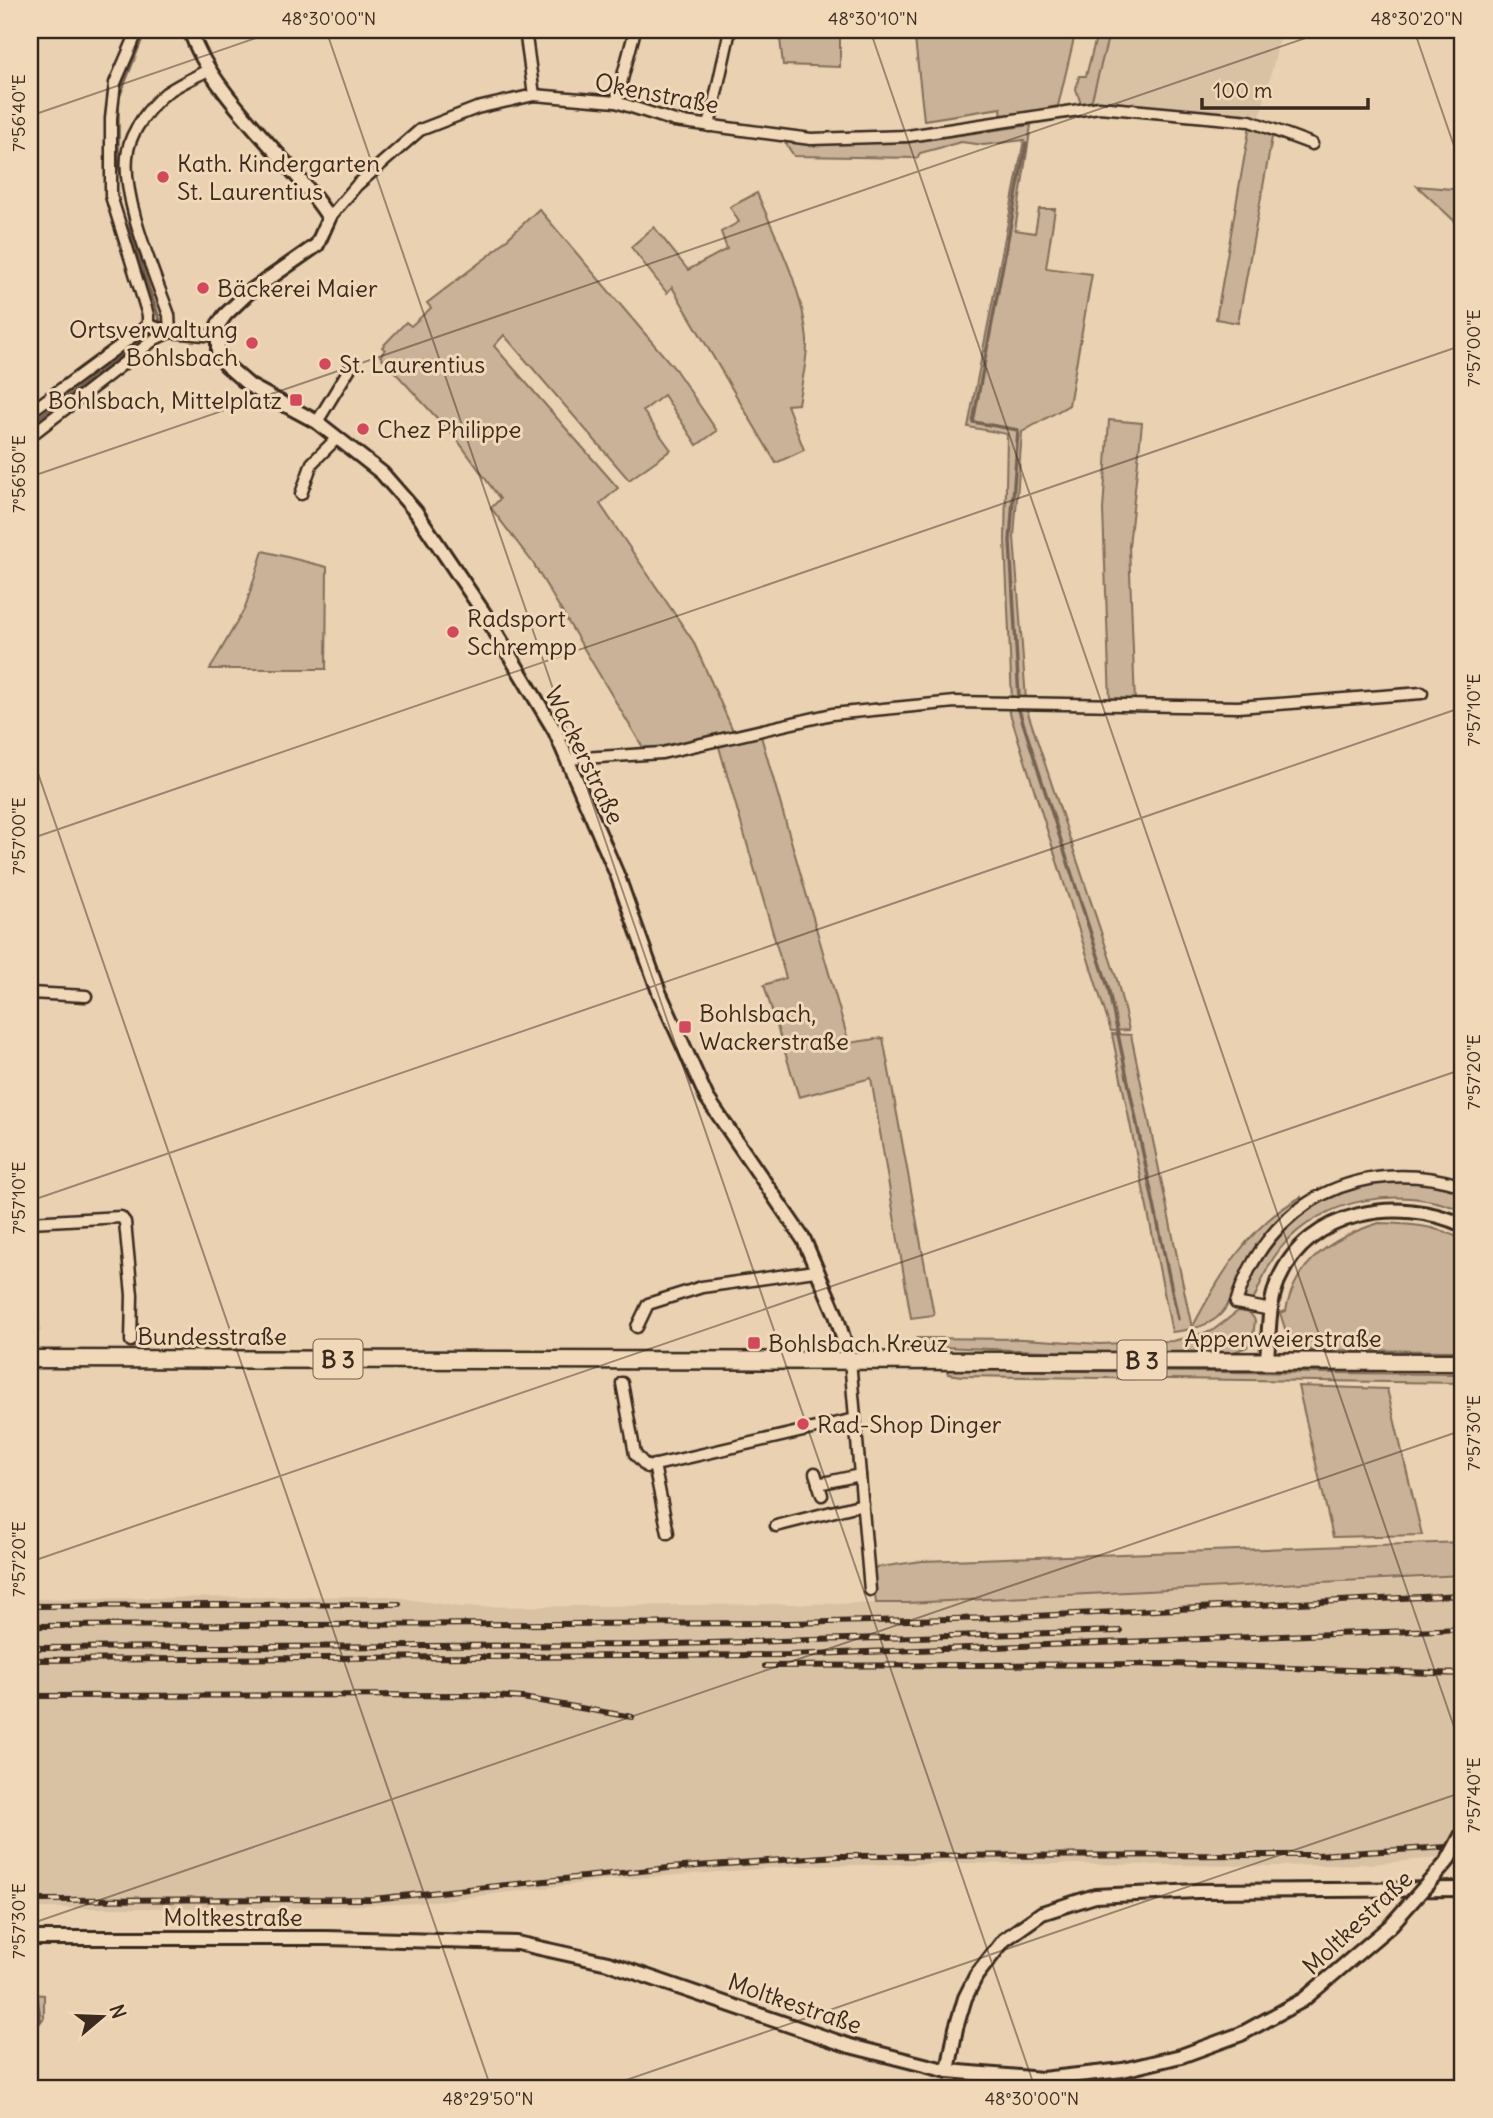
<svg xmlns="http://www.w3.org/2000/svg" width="1493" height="2118" font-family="Delius,sans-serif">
  <rect width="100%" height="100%" fill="#e9d1b2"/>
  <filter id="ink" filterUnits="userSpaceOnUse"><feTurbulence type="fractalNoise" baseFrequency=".0143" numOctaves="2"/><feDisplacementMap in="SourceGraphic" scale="14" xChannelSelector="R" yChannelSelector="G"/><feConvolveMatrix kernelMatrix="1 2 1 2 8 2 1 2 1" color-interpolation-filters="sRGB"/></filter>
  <g filter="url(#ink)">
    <!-- built -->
    <g fill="#d9c1a4">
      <polygon points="1110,30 1282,30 1259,121 1091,103"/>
      <polygon points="30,1283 38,1284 41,1332 30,1333"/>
      <polygon points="1463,1577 1463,1856 1369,1864 1275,1866 960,1863 798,1866 609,1880 419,1903 284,1908 30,1908 30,1599 387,1596 461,1607 907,1603"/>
    </g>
    <!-- green -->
    <g fill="#c9b297" stroke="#826e5a" stroke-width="2">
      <polygon points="779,30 840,30 840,67 783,65"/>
      <polygon points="914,30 1076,30 1058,106 1002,117 1001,108 924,120"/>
      <polygon points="1098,30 1110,30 1091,103 1081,104 1076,89 1079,76 1086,76"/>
      <polygon points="1031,125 1015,230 1035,233 1039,209 1055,209 1046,268 1092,274 1069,405 1022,432 1014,537 1026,700 1012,700 1005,540 1007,434 968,427 1024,140 984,145 961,142 920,153 917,158 794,156 783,139 903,143"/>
      <polygon points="1250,125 1273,132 1238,323 1216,319"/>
      <polygon points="1417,186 1463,190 1463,229"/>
      <path d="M757,193c20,47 46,96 50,147 1,21 -6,44 -9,64l-11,1 17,45 -28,13 -104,-176 -5,6 -36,-46 23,-20 34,43 39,-21 -6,-17 18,-10 -9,-15z"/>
      <polygon points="539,209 675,369 717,431 697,445 664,395 643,411 671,450 629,480 504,335 494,346 618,488 600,504 693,641 735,735 645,751 533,563 491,508 500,499 458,441 380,356 385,350 382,347 406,322 411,326 431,308 427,303 491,254"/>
      <polygon points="1109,420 1142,423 1129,546 1135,703 1110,701 1103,510"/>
      <polygon points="263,551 327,567 326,669 210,669 245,608"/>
      <polygon points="1008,707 1026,707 1117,980 1129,1030 1111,1031"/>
      <polygon points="761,736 849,1043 883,1038 934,1315 911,1318 871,1078 799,1097 764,985 786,978 719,747"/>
      <path d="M1112,1034l19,1 61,293c27,-51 56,-102 109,-131l1,4c-19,15 -38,35 -51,56 -26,44 -16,68 -79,75z"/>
      <path d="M1389,1180l27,1 47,11v19c-59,-26 -141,-15 -183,38 -13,16 -19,34 -27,52l-7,-2 -2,-6c28,-62 76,-105 145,-113z"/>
      <path d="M1379,1223c31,1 57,2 84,17v111l-154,-1 -20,-9 -9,-28 6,-2c9,-50 48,-74 93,-88z"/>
      <path d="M1238,1311l12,2 5,7 -2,17 -6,10 -21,8c-102,-1 -203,-4 -304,-9l-5,-8 107,1 76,5 73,-3 39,-10z"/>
      <polygon points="947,1370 1463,1374 1463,1383 962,1376 948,1374"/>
      <polygon points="1298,1386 1387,1389 1422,1535 1333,1537"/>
      <polygon points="1463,1542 1463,1575 907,1603 876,1603 872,1568 922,1561"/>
      <polygon points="30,1994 44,1995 44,2018 30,2035"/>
    </g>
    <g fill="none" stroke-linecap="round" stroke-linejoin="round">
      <!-- stream -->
      <g stroke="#776452" stroke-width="3.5">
        <polyline points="30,424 151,333 160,321 133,242 118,158 118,99 145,30"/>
        <polyline points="1019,698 1010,541 1018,430 973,422 1026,144"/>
        <polyline points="1019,710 1108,987 1178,1319"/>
        <polyline points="30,1998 37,1998 40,2020 30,2031"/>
      </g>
      <!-- minor casing -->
      <g stroke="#3b2a1e" stroke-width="15">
        <g id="minor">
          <polyline points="138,30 115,83 111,118 111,196 148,315 148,325"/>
          <polyline points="525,30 534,95"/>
          <polyline points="616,102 635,30"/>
          <polyline points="709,126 730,30"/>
          <polyline points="329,218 357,185 420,130 477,108 534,95 616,102 675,121 811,139 908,136 1099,107 1250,121 1312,144"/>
          <polyline points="148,325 170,332 216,336"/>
          <path d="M170,332l-1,-17c-15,-42 -50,-122 -41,-165 3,-19 23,-45 38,-57 13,-9 29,-16 42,-23"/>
          <polyline points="30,412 148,325"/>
          <polyline points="317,422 353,363"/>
          <polyline points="30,436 155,339 170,332"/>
          <polyline points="301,494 312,463 337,438"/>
          <polyline points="567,759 662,753 832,714 955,702 1238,707 1422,693"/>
          <polyline points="30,993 86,996"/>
          <polyline points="30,1222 121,1217 125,1222 132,1295 131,1341"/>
          <path d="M1271,1310l-35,-7c31,-103 126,-148 227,-117"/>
          <polyline points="637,1327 648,1304 702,1287 815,1271"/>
          <polyline points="850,1360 870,1590"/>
          <polyline points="622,1383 635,1454 647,1467 855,1419"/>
          <polyline points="654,1465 668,1533"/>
          <polyline points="815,1473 822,1495"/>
          <polyline points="818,1484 860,1475"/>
          <polyline points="776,1526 863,1504"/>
        </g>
      </g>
      <!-- tertiary casing -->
      <g stroke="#3b2a1e" stroke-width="18">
        <g id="tertiary">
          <path d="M190,30c23,69 99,126 139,188l-12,27 -69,48 -23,22 -7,10v26l8,14 24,21 67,36 65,51 34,39 70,104 69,115 63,146 41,115 48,106 97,142 32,75 14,45"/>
          <path d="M1267,1360c2,-25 1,-55 11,-79 31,-72 121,-85 185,-56"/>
          <polyline points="30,1938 326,1938 517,1943 608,1963 850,2046 948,2071 1042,2079 1123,2070 1181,2056 1241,2034 1303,2000 1390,1926"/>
          <polyline points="948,2071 956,2028 965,1998 976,1976 1004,1940 1042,1913 1095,1896 1197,1891 1463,1889"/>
        </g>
      </g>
      <!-- primary casing -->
      <g stroke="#3b2a1e" stroke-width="21">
        <polyline id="primary" points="30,1359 1463,1362"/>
      </g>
      <!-- minor -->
      <use href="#minor" stroke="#f0d8b8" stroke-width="10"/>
      <!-- tertiary -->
      <use href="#tertiary" stroke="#f0d8b8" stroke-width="12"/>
      <!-- primary -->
      <use href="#primary" stroke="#f0d8b8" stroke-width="16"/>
      <!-- rail casing -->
      <g stroke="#3b2a1e" stroke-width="6">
        <g id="rail">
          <polyline points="30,1606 399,1604"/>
          <polyline points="30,1626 789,1623 993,1618 1463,1595"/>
          <polyline points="30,1648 640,1645 1120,1631"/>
          <polyline points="30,1660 789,1655 1463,1629"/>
          <polyline points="765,1666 1172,1664 1463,1674"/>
          <polyline points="30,1696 478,1695 523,1698 632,1717"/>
          <polyline points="30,1900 373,1899 669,1868 838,1856 1317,1855 1463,1846"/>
        </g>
      </g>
      <!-- rail -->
      <use href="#rail" stroke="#f0d8b8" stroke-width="3.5" stroke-dasharray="10" stroke-linecap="butt"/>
      <!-- tertiary-bridge casing -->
      <g stroke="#3b2a1e" stroke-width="18" stroke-linecap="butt">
        <polyline id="tertiary-bridge" points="1390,1926 1447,1862 1463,1832"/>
      </g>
      <!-- tertiary-bridge -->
      <use href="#tertiary-bridge" stroke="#f0d8b8" stroke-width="12"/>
    </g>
  </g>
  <!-- ticks -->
  <path fill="none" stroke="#3b2a1e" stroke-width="2" stroke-opacity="0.45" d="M326,30l709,2058M870,30l593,1723M1414,30l49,142M30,116l249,-86M30,477l1299,-447M30,750l461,1338M30,839l1433,-494M30,1201l1433,-494M30,1562l1433,-493M30,1924l1433,-494M603,2088l860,-296"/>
  <!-- markers -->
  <g fill="#d1495b" stroke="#f0d8b8" stroke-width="2.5">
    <circle cx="163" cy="177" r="7"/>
    <circle cx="203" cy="288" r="7"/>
    <circle cx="252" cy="343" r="7"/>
    <circle cx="325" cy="364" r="7"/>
    <rect x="289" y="393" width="14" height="14" rx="3.5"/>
    <circle cx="363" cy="429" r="7"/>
    <circle cx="453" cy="632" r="7"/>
    <rect x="678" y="1020" width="14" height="14" rx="3.5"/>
    <rect x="747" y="1336" width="14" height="14" rx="3.5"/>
    <circle cx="803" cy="1424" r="7"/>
  </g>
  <g text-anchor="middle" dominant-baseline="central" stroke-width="6" stroke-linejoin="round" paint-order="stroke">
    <!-- shield labels -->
    <g fill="#f0d8b8" stroke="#715e4c" stroke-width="2">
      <rect x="313.5" y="1339.5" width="49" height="39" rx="5"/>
      <rect x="1117.5" y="1340.5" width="49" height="39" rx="5"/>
    </g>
    <g font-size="23" font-weight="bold" fill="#3b2a1e">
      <text x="338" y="1359">B 3</text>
      <text x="1142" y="1360">B 3</text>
    </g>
    <!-- street labels -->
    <g font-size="24" fill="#3b2a1e" stroke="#f0d8b8">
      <text transform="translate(657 93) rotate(11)">Okenstraße</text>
      <text transform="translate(585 755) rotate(64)">Wackerstraße</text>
      <text x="212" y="1336">Bundesstraße</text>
      <text x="1283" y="1338">Appenweierstraße</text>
      <text x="233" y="1917">Moltkestraße</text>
      <text transform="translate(1357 1922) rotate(-43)">Moltkestraße</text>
      <text transform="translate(795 2003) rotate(19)">Moltkestraße</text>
    </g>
    <!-- poi labels -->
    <g font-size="24" fill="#3b2a1e" stroke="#f0d8b8" text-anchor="start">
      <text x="177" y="163">Kath. Kindergarten<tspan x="177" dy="28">St. Laurentius</tspan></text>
      <text x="217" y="288">Bäckerei Maier</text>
      <text x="238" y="329" text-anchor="end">Ortsverwaltung<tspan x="238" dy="28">Bohlsbach</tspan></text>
      <text x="339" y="364">St. Laurentius</text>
      <text x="282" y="400" text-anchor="end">Bohlsbach, Mittelplatz</text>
      <text x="377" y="429">Chez Philippe</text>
      <text x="467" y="618">Radsport<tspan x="467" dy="28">Schrempp</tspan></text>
      <text x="699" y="1013">Bohlsbach,<tspan x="699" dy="28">Wackerstraße</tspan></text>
      <text x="768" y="1343">Bohlsbach Kreuz</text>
      <text x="817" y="1424">Rad-Shop Dinger</text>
    </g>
  </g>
  <!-- margin -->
  <rect width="1493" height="2118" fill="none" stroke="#f0d8b8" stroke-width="77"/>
  <!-- north arrow -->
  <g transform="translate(102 2017) rotate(71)" stroke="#f0d8b8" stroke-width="5" paint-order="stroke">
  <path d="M0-5L12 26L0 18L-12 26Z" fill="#3b2a1e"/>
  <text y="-10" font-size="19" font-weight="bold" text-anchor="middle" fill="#3b2a1e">N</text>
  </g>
  <!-- scale -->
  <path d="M1202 98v10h166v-10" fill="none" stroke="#3b2a1e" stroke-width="3.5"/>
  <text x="1213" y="98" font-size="21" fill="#3b2a1e" stroke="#f0d8b8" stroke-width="5" paint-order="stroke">100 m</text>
  <rect x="38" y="38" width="1416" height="2042" fill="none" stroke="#3b2a1e" stroke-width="2.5"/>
  <g font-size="18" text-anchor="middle" fill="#3b2a1e">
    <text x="329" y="25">48°30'00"N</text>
    <text x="873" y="25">48°30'10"N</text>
    <text x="1417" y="25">48°30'20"N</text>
    <text transform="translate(19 113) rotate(-90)" y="6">7°56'40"E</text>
    <text transform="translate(1474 348) rotate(-90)" y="6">7°57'00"E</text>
    <text transform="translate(19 474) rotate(-90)" y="6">7°56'50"E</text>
    <text transform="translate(1474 710) rotate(-90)" y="6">7°57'10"E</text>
    <text transform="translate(19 836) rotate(-90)" y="6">7°57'00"E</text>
    <text transform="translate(1474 1072) rotate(-90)" y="6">7°57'20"E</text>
    <text transform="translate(19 1198) rotate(-90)" y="6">7°57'10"E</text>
    <text transform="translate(1474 1433) rotate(-90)" y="6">7°57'30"E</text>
    <text transform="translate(19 1559) rotate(-90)" y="6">7°57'20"E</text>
    <text transform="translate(1474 1795) rotate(-90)" y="6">7°57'40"E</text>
    <text transform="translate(19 1921) rotate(-90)" y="6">7°57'30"E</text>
    <text x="488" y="2105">48°29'50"N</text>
    <text x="1032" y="2105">48°30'00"N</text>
  </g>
</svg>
